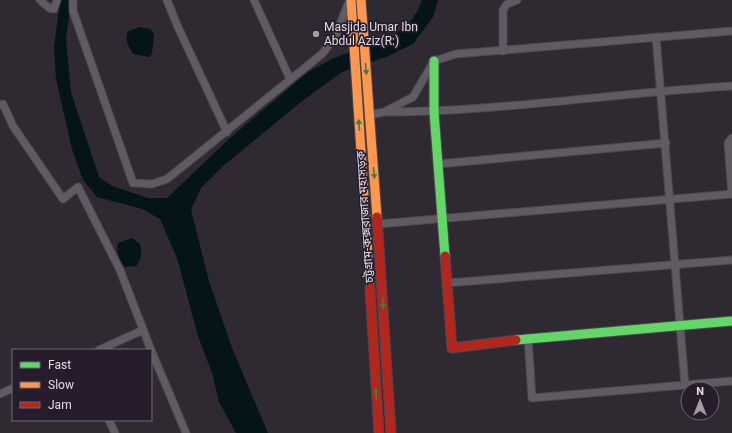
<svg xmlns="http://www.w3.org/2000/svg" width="732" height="433" font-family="Roboto,'Noto Sans Bengali',sans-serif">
  <rect width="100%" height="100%" fill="#2f2932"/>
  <!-- water -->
  <g fill="#041419">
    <polygon points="60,0 71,0 66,39 71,92 99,177 112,186 148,198 167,198 230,138 308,72 332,59 394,35 408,25 418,10 422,0 438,0 433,17 413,44 386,57 342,72 301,102 223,166 201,188 191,210 209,281 232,348 268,433 236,433 219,402 212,373 198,336 177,258 160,219 142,209 97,197 83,180 72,149 56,79 54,48"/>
    <path d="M140,27l10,2 4,5 -2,20 -3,3 -16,-3c-4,-7 -9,-15 -5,-23z"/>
    <path d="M132,238l8,6c2,8 2,15 -4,22l-11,1c-6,-6 -9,-16 -7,-24z"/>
  </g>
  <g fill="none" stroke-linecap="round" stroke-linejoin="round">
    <!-- street casing -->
    <g stroke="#4b474e" stroke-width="9">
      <g id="street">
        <polyline points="40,0 49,8 54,9 57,0"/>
        <polyline points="73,0 73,11 133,183 152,184 167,179 322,54 335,37 348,4"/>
        <polyline points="167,0 177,25 227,132"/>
        <polyline points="254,0 290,79"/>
        <polyline points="656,37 685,385"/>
        <polyline points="503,51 503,10 507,4 517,0"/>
        <polyline points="0,105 3,104 13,126 63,199 78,187 120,270 151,350"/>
        <path d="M387,112c115,-1 230,-19 345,-26"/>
        <polyline points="370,115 384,112 413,97 434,61 456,54 732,31"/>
        <polyline points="438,164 666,143"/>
        <polyline points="732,194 728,143 732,138"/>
        <polyline points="378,224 732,194"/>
        <polyline points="447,283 732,260"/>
        <polyline points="528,338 532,398 732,381"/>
        <polyline points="99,350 143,330"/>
        <polyline points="151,350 186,433"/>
        <polyline points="0,394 13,388"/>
        <polyline points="109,420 115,433"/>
      </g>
    </g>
    <!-- fast casing -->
    <g stroke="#4b474e" stroke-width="11">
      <g id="fast">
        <polyline points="434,61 434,112 445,256"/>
        <polyline points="516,340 732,321"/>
      </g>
    </g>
    <!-- slow casing -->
    <g stroke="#4b474e" stroke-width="11">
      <g id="slow">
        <polyline points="351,0 369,273"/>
        <polyline points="361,0 377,217"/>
      </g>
    </g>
    <!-- jam casing -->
    <g stroke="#4b474e" stroke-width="11">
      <g id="jam">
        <polyline points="377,217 391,433"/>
        <polyline points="445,256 452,348 516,340"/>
        <polyline points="369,273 379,433"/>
      </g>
    </g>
    <!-- street -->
    <use href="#street" stroke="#5f5b62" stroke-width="7"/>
    <!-- fast -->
    <use href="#fast" stroke="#63d668" stroke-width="9"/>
    <!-- slow -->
    <use href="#slow" stroke="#ff974d" stroke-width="9"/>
    <!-- jam -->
    <use href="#jam" stroke="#b3261e" stroke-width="9"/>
  </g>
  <!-- one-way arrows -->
  <defs><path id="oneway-solid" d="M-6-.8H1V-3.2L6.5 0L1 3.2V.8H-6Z"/></defs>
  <g fill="#44794a">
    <use href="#oneway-solid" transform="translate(366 69) rotate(85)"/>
    <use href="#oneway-solid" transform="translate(359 125) rotate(-95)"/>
    <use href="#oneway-solid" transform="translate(374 173) rotate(86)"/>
    <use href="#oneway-solid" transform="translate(383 303) rotate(87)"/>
    <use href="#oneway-solid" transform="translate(376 394) rotate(-94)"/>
  </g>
  <!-- markers -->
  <circle fill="#a39ca6" stroke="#261c2c" stroke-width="1.5" cx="316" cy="34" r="4"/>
  <g text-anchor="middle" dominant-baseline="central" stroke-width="3.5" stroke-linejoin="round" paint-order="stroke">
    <!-- poi labels -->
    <g font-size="12" fill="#e1dae5" stroke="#261c2c" text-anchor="start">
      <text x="324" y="27">Masjida Umar Ibn<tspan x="324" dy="14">Abdul Aziz(R:)</tspan></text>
    </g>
    <!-- street labels -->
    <g font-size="12" fill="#e1dae5" stroke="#261c2c">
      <text transform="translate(365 217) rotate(-94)">চট্টগ্রাম-কক্সবাজার মহাসড়ক</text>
    </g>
  </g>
  <!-- legend -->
  <rect x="12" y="349" width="140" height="72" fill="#261c2c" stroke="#716876"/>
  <rect x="20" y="362" width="20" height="6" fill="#63d668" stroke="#716876"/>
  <text x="48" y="369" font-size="12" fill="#e1dae5">Fast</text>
  <rect x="20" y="382" width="20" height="6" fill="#ff974d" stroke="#716876"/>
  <text x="48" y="389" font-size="12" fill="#e1dae5">Slow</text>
  <rect x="20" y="402" width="20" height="6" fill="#b3261e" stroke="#716876"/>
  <text x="48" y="409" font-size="12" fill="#e1dae5">Jam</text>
  <!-- north arrow -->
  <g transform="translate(700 401)"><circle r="19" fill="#261c2c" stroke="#716876"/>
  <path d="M0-3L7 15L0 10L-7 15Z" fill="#a39ca6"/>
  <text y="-6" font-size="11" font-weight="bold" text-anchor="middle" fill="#e1dae5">N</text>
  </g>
</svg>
